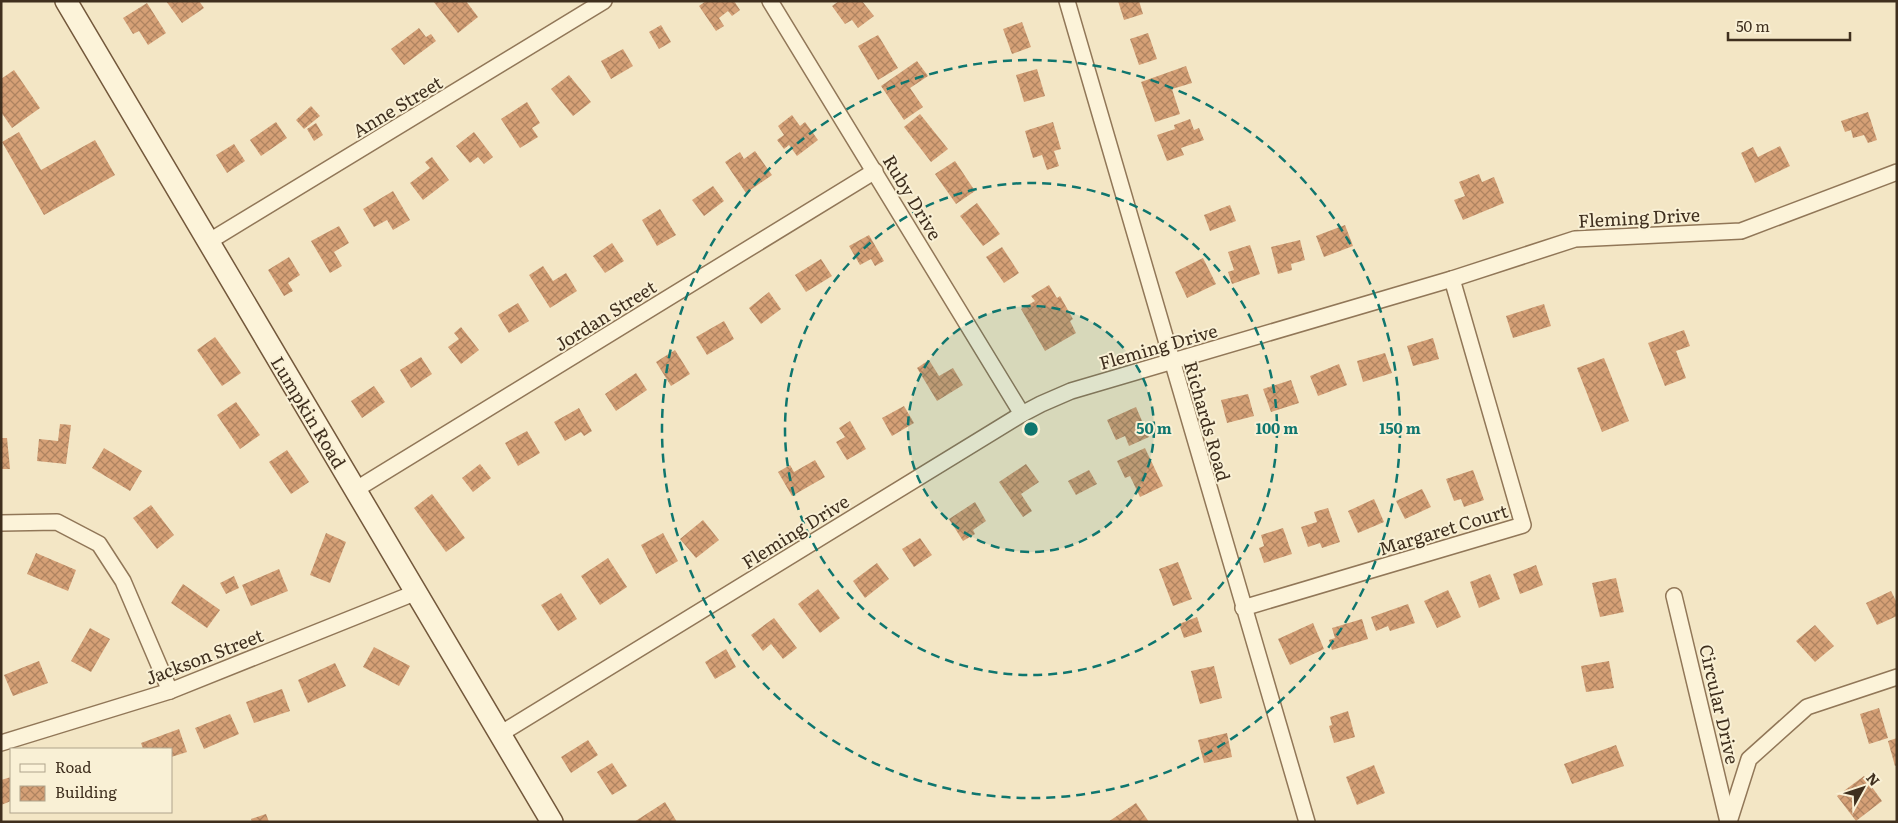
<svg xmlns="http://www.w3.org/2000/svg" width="1898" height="823" font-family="Literata,serif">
  <defs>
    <pattern id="building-cross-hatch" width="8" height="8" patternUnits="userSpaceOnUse" patternTransform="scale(1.25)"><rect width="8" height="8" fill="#d5a076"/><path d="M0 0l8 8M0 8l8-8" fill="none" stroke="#ae8360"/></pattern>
  </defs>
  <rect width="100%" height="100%" fill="#f3e6c5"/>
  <!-- building -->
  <g fill="url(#building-cross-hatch)">
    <polygon points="166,1 199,1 204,8 182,23"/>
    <polygon points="433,1 466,1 478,17 458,33"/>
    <polygon points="706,1 734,1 740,10 732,16 728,11 719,18 724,26 716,31 699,6"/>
    <polygon points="839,1 862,1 874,16 858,28 852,20 845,24 832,6"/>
    <polygon points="1118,1 1139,1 1143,14 1124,20"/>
    <polygon points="147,3 166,33 148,45 139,31 133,34 123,18"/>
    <polygon points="1022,22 1031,47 1012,54 1003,29"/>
    <polygon points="661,25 671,42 659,49 649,32"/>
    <polygon points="419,28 426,37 431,34 436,41 404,65 391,49"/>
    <polygon points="1148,33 1157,59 1139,65 1130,39"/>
    <polygon points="878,35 898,68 878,80 858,46"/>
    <polygon points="623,49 633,66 611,79 601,61"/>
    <polygon points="917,61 928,76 910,88 923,107 904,120 881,86"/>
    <polygon points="1186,66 1192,83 1172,89 1180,114 1155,122 1141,82"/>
    <polygon points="1037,69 1045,96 1024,102 1016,75"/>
    <polygon points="14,70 40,108 12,128 1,112 1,79"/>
    <polygon points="569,75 591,102 573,116 551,89"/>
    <polygon points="527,102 540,123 532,128 538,137 520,148 501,119"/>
    <polygon points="311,106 320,116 304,129 296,120"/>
    <polygon points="1868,112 1877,140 1868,143 1864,135 1853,138 1851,130 1845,132 1841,121"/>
    <polygon points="920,114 948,149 931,162 904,127"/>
    <polygon points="792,115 800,126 805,122 818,140 797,156 789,145 784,149 777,140 784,135 778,126"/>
    <polygon points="1190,119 1194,130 1199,128 1204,140 1181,148 1184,155 1167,161 1157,135 1175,129 1174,125"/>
    <polygon points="276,122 287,138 261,156 250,140"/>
    <polygon points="1053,122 1061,149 1054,151 1059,166 1047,170 1042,155 1033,158 1025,131"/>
    <polygon points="316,123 323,135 314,141 307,129"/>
    <polygon points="19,132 41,170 95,140 115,175 44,215 2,142"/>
    <polygon points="474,132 493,157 484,164 478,157 470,163 456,146"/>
    <polygon points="234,144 245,161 227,173 216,155"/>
    <polygon points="1780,146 1790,166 1755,183 1741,153 1753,147 1758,157"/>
    <polygon points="755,151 772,175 746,193 725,162 740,152 744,159"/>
    <polygon points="432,157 449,180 423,200 410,183 430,168 425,162"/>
    <polygon points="955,161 975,191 956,204 935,174"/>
    <polygon points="1479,174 1482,182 1494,177 1504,203 1463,220 1454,200 1465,196 1459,182"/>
    <polygon points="713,186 724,201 704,216 692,200"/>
    <polygon points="393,191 410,220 393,230 387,220 374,227 363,209"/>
    <polygon points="977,203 1000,234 983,246 960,216"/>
    <polygon points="1230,205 1236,221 1210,231 1204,215"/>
    <polygon points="660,209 676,235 657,246 642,220"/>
    <polygon points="1345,225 1353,246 1324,257 1316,236"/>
    <polygon points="339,226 349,243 334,252 342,266 330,273 311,241"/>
    <polygon points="869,235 884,261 875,266 871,259 860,265 849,246"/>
    <polygon points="1300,240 1305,260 1291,264 1292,270 1278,274 1271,247"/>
    <polygon points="612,243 624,261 605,273 593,256"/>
    <polygon points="1250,245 1260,274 1232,284 1228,272 1234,270 1228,252"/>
    <polygon points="1002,247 1019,273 1004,283 986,257"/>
    <polygon points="289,257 300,275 288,283 293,291 284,296 268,270"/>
    <polygon points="1203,258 1216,284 1187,298 1175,272"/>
    <polygon points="821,259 832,276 806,292 795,275"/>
    <polygon points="543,266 553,281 566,273 577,291 550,308 529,275"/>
    <polygon points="1049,285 1057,298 1060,296 1073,319 1070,321 1076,333 1045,351 1021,309 1035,301 1031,296"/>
    <polygon points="769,292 781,309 761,324 749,308"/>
    <polygon points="518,303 529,321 509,333 498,315"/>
    <polygon points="1544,304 1551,326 1513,338 1506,316"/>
    <polygon points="724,321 734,339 707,355 696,337"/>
    <polygon points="461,327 479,350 461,364 448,347 459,339 454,333"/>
    <polygon points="1684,330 1690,346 1676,351 1686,378 1665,386 1648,343"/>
    <polygon points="215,337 241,373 222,386 197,350"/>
    <polygon points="1433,338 1439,359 1413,366 1407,346"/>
    <polygon points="675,350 690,374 671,386 656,362"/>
    <polygon points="1385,353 1392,373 1363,382 1357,361"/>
    <polygon points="421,357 432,374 411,388 400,370"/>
    <polygon points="1604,358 1629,421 1602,432 1577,368"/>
    <polygon points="929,360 939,376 953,368 963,385 937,401 917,368"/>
    <polygon points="1339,364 1347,385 1318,396 1310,376"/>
    <polygon points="636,373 647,390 616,411 605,394"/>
    <polygon points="1291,380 1299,403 1271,412 1263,389"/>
    <polygon points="374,386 385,402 362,418 351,401"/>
    <polygon points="1248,394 1254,416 1227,423 1221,400"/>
    <polygon points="236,402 260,435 240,449 217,415"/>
    <polygon points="904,406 914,423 892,436 882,418"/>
    <polygon points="1136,407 1149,437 1129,446 1125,436 1116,440 1107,420"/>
    <polygon points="579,408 592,431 584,436 581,432 565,441 554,422"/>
    <polygon points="850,421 866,449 847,460 836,442 845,437 839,428"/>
    <polygon points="60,424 71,425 66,464 37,461 39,439 58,441"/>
    <polygon points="527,431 540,453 518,466 505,443"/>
    <polygon points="1,438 7,438 10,469 1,469"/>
    <polygon points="104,448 142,471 130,491 92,468"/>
    <polygon points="1145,448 1163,486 1140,497 1130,476 1125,478 1117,461"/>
    <polygon points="287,450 309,482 291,494 269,462"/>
    <polygon points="815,460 825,477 792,496 778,472 790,465 794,472"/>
    <polygon points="480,464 491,478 473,492 462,478"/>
    <polygon points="1026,464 1039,482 1021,494 1032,511 1023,517 999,482"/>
    <polygon points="1089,470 1097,484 1076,495 1068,481"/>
    <polygon points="1473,470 1484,500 1464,507 1461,499 1454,501 1446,479"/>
    <polygon points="1422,489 1431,507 1405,519 1396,501"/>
    <polygon points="432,494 465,538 446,552 414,508"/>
    <polygon points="1374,499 1384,522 1358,533 1348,511"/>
    <polygon points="975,502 986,521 973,530 975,534 963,541 949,519"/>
    <polygon points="151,505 174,535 157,549 133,518"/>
    <polygon points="1328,508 1340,542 1322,548 1320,543 1308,547 1301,527 1317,522 1314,512"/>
    <polygon points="703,520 719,540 696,558 680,539"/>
    <polygon points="1283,528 1292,554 1264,563 1259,548 1264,546 1261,535"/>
    <polygon points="326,533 346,542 330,583 310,575"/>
    <polygon points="663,533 678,561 656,574 641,545"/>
    <polygon points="920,538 932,555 914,567 902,549"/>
    <polygon points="36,553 76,570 68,591 27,574"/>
    <polygon points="608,558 627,587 600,605 581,576"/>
    <polygon points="1178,562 1192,599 1173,606 1159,569"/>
    <polygon points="877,563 889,579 865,598 853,581"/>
    <polygon points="1536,565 1543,585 1520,594 1513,574"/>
    <polygon points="279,569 288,591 251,606 242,585"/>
    <polygon points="1490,574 1500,599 1479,608 1470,582"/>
    <polygon points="234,576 239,588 226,594 220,583"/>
    <polygon points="1616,578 1624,612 1600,617 1592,583"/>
    <polygon points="183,584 220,610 207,628 171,603"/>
    <polygon points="818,589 840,618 820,633 798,604"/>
    <polygon points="1448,590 1461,617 1437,628 1424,601"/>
    <polygon points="1891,591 1897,603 1897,616 1877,625 1866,603"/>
    <polygon points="561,593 577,619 558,631 541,605"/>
    <polygon points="1408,604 1415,623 1390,631 1388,626 1376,631 1371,617"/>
    <polygon points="1197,617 1202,632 1184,638 1179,624"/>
    <polygon points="774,618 797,648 783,659 771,644 763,651 751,635"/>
    <polygon points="1362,619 1368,639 1332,650 1329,640 1335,638 1332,628"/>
    <polygon points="1313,623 1324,649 1290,665 1278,639"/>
    <polygon points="1815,625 1834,646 1815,662 1796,641"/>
    <polygon points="90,628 110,639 91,672 71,661"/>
    <polygon points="374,647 410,666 399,686 363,667"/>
    <polygon points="726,649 736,667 715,679 705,662"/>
    <polygon points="39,661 48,683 13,696 4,675"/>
    <polygon points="1609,661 1614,688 1586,692 1581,666"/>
    <polygon points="335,663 346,686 308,703 298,680"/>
    <polygon points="1214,666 1222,698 1200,704 1191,671"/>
    <polygon points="282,689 290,711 254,723 246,702"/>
    <polygon points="1879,708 1888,738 1869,744 1860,714"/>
    <polygon points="1348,711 1355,737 1334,743 1329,726 1332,725 1330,717"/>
    <polygon points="230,714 239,734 204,749 195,728"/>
    <polygon points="179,729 187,752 171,757 171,749 143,749 141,743"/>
    <polygon points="1227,733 1232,757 1204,763 1198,740"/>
    <polygon points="1897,738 1897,765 1895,766 1888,741"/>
    <polygon points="588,740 598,755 571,773 561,757"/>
    <polygon points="1616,745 1624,766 1572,784 1564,764"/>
    <polygon points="612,763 627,786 612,795 597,772"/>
    <polygon points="1374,765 1385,793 1357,805 1346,777"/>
    <polygon points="1864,776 1882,801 1856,821 1837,796"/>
    <polygon points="11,777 11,801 1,805 1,780"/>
    <polygon points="665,802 677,822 634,822"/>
    <polygon points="1136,803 1149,822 1108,822"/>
    <polygon points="266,814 269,822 252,822 251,819"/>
  </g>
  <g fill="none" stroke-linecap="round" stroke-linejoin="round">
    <!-- street casing -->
    <g stroke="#917758" stroke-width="18">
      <g id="street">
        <polyline points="770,1 1022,414"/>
        <polyline points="1067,1 1307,822"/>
        <polyline points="208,242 604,1"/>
        <polyline points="355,490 875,171"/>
        <polyline points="1,523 57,522 99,544 123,581 170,691"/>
        <polyline points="1674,596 1728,822"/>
        <polyline points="1243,608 1523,525 1452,279"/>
        <polyline points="500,734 1022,414 1041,404 1071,391 1452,279 1575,239 1741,231 1897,172"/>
        <polyline points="1,743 170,691 417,592"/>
        <polyline points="1729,822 1749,759 1807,707 1897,677"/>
      </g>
    </g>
    <!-- secondary casing -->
    <g stroke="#73583b" stroke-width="24">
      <polyline id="secondary" points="66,1 552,822"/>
    </g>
    <!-- street -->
    <use href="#street" stroke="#fcf3d9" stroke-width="15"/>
    <!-- secondary -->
    <use href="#secondary" stroke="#fcf3d9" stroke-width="21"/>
  </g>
  <!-- distance rings -->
  <circle cx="1031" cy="429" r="123" fill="#0f766e" fill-opacity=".12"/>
  <g fill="none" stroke="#0f766e" stroke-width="2.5" stroke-dasharray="9 6">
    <circle cx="1031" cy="429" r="123"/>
    <circle cx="1031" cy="429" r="246"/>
    <circle cx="1031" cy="429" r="369"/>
  </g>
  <g text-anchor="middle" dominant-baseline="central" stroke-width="4" stroke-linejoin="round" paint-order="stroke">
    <!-- street labels -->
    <g font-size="18" fill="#3f2f1e" stroke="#f9f0d5">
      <text transform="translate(397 106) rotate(-31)">Anne Street</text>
      <text transform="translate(913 197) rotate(59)">Ruby Drive</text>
      <text transform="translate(1639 217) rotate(-3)">Fleming Drive</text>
      <text transform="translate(605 315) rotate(-32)">Jordan Street</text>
      <text transform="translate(1158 346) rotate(-16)">Fleming Drive</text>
      <text transform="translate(309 412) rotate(59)">Lumpkin Road</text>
      <text transform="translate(1208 421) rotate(74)">Richards Road</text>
      <text transform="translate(1443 529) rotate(-17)">Margaret Court</text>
      <text transform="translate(795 531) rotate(-32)">Fleming Drive</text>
      <text transform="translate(204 656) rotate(-21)">Jackson Street</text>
      <text transform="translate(1720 704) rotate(77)">Circular Drive</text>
    </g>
  </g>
  <circle cx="1031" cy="429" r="8" fill="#0f766e" stroke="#f9f0d5" stroke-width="2.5"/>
  <g font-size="15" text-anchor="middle" font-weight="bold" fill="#0f766e" stroke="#f9f0d5" stroke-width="4" stroke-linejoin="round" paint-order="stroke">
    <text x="1154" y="434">50 m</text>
    <text x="1277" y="434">100 m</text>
    <text x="1400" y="434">150 m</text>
  </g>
  <!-- border -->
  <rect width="1898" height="823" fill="none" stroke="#3f2f1e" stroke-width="5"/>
  <!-- legend -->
  <rect x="10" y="748" width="162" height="65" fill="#f9f0d5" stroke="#afa38c"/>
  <rect x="20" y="764" width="25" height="8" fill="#fcf3d9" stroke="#afa38c"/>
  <text x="55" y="773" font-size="15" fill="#3f2f1e">Road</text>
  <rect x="20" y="786" width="25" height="15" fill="url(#building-cross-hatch)" stroke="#afa38c"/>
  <text x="55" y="798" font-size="15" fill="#3f2f1e">Building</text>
  <!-- north arrow -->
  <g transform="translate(1863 788) rotate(50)" stroke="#f9f0d5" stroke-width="4" paint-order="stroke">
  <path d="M0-4L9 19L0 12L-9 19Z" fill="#3f2f1e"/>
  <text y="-8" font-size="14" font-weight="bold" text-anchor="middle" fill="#3f2f1e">N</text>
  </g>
  <!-- scale -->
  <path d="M1728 32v8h122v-8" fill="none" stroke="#3f2f1e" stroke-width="2.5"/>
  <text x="1736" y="32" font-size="15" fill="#3f2f1e" stroke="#f9f0d5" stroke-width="4" paint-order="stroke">50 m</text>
</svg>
